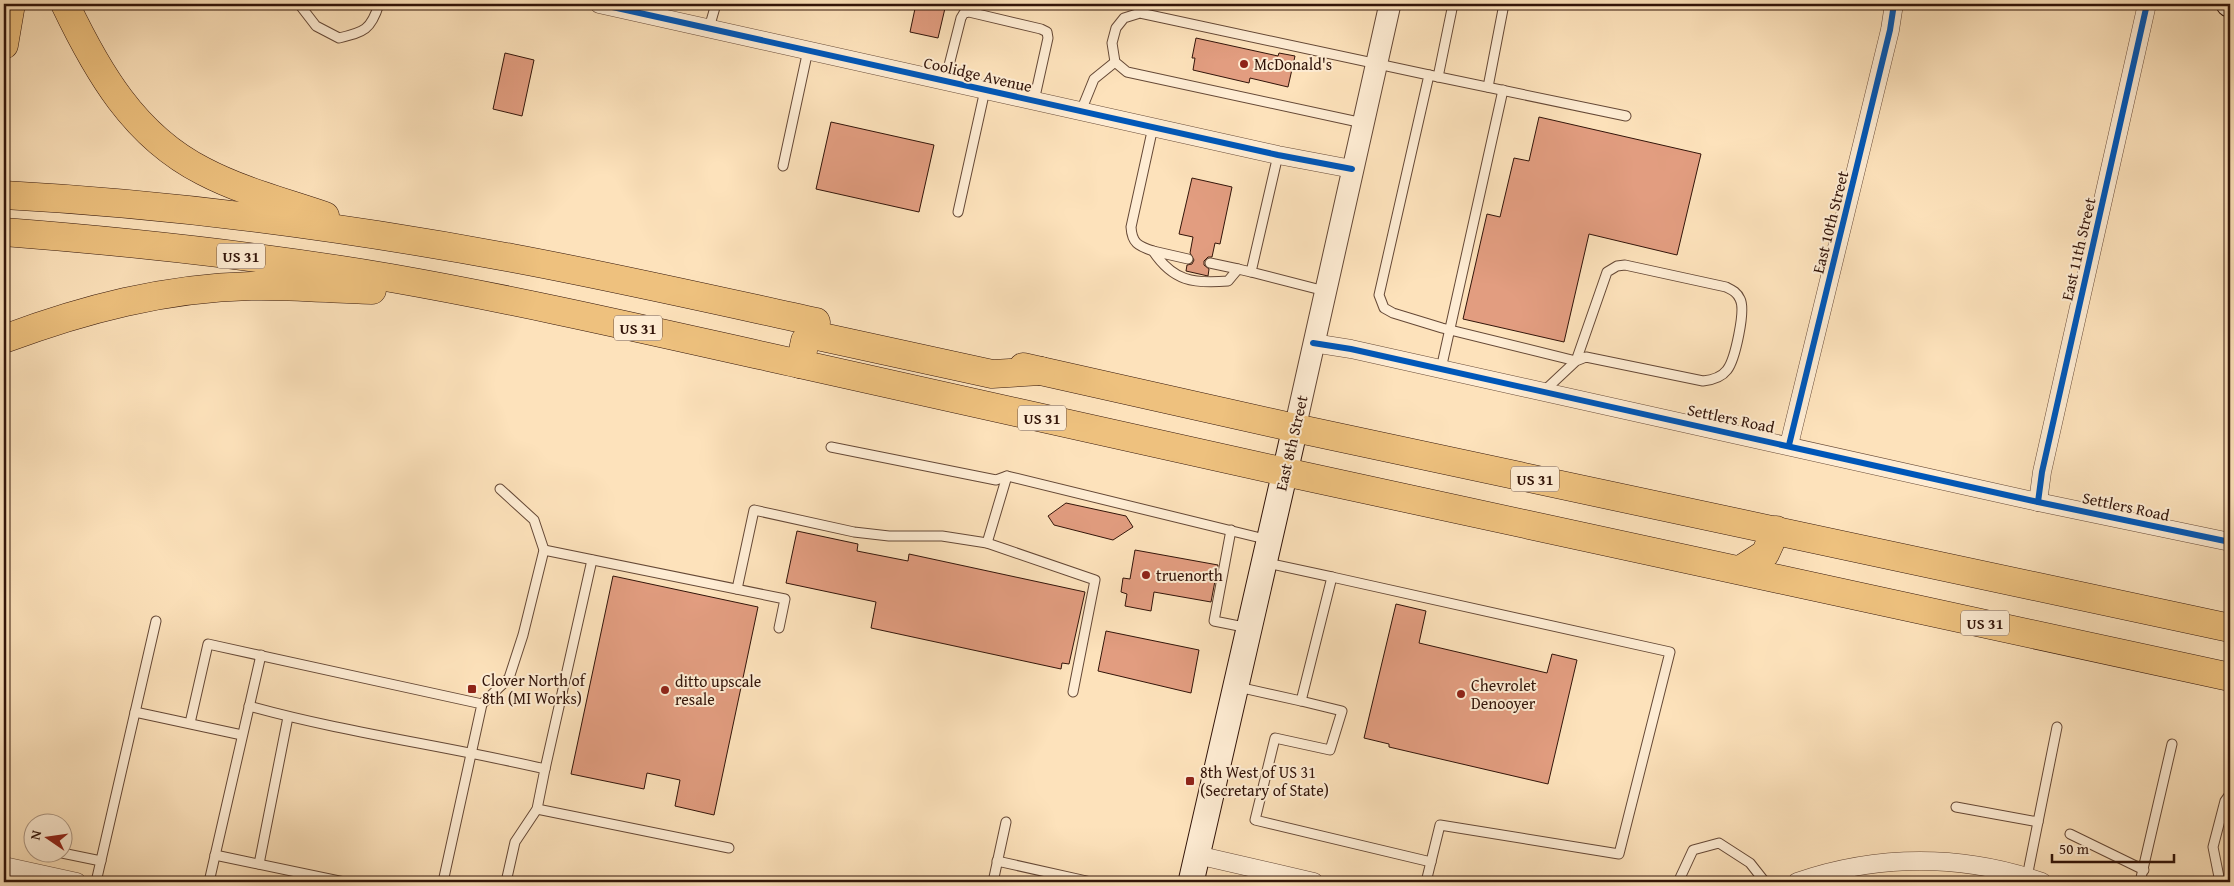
<svg xmlns="http://www.w3.org/2000/svg" width="2234" height="886" font-family="'Gentium Book Plus',serif">
  <rect width="100%" height="100%" fill="#fde2bb"/>
  <filter id="stains"><feTurbulence type="fractalNoise" baseFrequency=".004" numOctaves="4"/><feColorMatrix values="0 0 0 0 .2 0 0 0 0 .09 0 0 0 0 .02 0 0 0 .5 -.17"/></filter>
  <radialGradient id="worn" r=".72"><stop offset=".6" stop-color="#630" stop-opacity="0"/><stop offset="1" stop-color="#630" stop-opacity=".3"/></radialGradient>
  <!-- building -->
  <g fill="#e29d80" stroke="#321409">
    <polygon points="916,4 946,4 938,38 910,32"/>
    <polygon points="1196,38 1278,56 1279,53 1295,56 1288,87 1250,78 1249,83 1193,70 1195,58 1192,58"/>
    <polygon points="505,53 534,60 522,116 493,109"/>
    <polygon points="1539,117 1701,154 1677,255 1589,234 1564,342 1463,319 1487,214 1500,217 1514,158 1529,161"/>
    <polygon points="831,122 934,145 919,212 816,189"/>
    <polygon points="1192,178 1232,187 1220,244 1215,243 1212,257 1208,257 1204,261 1204,265 1209,269 1208,276 1186,271 1187,265 1192,264 1194,260 1190,253 1193,237 1179,234"/>
    <polygon points="1066,503 1126,516 1133,527 1113,540 1054,525 1048,516"/>
    <polygon points="797,531 858,544 857,551 908,561 909,554 1085,592 1069,664 1062,663 1061,669 871,628 876,602 786,583"/>
    <polygon points="1135,550 1218,565 1211,602 1154,592 1151,611 1125,606 1127,594 1121,592 1123,578 1130,579"/>
    <polygon points="613,576 758,607 714,815 675,806 680,780 647,773 644,789 571,774"/>
    <polygon points="1396,604 1426,611 1419,643 1547,673 1552,654 1577,660 1548,784 1389,747 1389,744 1364,738"/>
    <polygon points="1106,631 1199,650 1191,693 1098,671"/>
  </g>
  <g fill="none" stroke-linecap="round" stroke-linejoin="round">
    <!-- service casing -->
    <g stroke="#654836" stroke-width="11">
      <g id="service">
        <path d="M299,4l17,22 23,12c25,-6 32,-8 40,-34"/>
        <polyline points="709,28 716,4"/>
        <polyline points="1429,75 1626,116"/>
        <polyline points="1438,77 1453,4"/>
        <polyline points="945,81 961,18 964,13 969,12 1041,29 1047,32 1048,38 1034,101"/>
        <polyline points="1488,87 1504,4"/>
        <polyline points="1081,111 1094,79 1115,62"/>
        <path d="M1363,123l-236,-51 -12,-10 -3,-19 4,-15 8,-10 16,-5 289,62 -50,220 5,13 9,5 49,15 134,33 31,-89 10,-6 8,-1 101,22c6,3 11,5 14,12 6,11 -5,61 -13,71 -6,8 -15,10 -24,11l-117,-24 -10,4 -32,30"/>
        <path d="M1153,127l-22,100c1,16 7,19 22,24 20,30 40,33 75,30l10,-12 13,3"/>
        <polyline points="1278,155 1251,272 1325,291"/>
        <polyline points="783,166 808,50"/>
        <polyline points="958,212 985,90"/>
        <polyline points="1153,251 1188,259"/>
        <polyline points="1210,263 1238,269"/>
        <polyline points="1441,369 1503,90"/>
        <polyline points="831,447 996,480 1007,476 1269,540"/>
        <polyline points="1231,530 1214,621 1249,628"/>
        <polyline points="987,543 1007,476"/>
        <polyline points="544,550 785,599 779,628"/>
        <polyline points="1267,563 1332,577"/>
        <polyline points="737,589 754,510 854,532 889,536 942,536 987,543 1095,580 1073,692"/>
        <polyline points="1238,687 1301,701 1332,577 1670,652 1619,854 1440,825 1426,882"/>
        <polyline points="1301,701 1342,711 1330,750 1275,738 1255,820 1431,862"/>
        <polyline points="482,704 509,678 523,635 544,550 534,520 500,489"/>
        <path d="M249,706c97,27 198,40 296,63l-8,40 -22,33 -9,40"/>
        <polyline points="135,712 242,735"/>
        <polyline points="190,723 208,644 482,704 443,882"/>
        <polyline points="545,769 592,560"/>
        <polyline points="1956,807 2038,822"/>
        <polyline points="537,809 729,848"/>
        <polyline points="2070,834 2144,870"/>
        <polyline points="62,853 101,861"/>
        <polyline points="215,855 344,882"/>
        <polyline points="997,861 1091,882"/>
        <polyline points="259,864 288,717"/>
        <polyline points="2027,877 2057,727"/>
        <polyline points="96,882 156,621"/>
        <polyline points="209,882 261,655"/>
        <polyline points="993,882 1006,822"/>
        <polyline points="1681,882 1680,878 1693,850 1719,843 1750,863 1765,882"/>
        <polyline points="1999,882 2002,870"/>
        <polyline points="2140,882 2172,744"/>
        <polyline points="2220,882 2213,847 2225,801 2230,794"/>
      </g>
    </g>
    <!-- minor casing -->
    <g stroke="#654836" stroke-width="19">
      <g id="minor">
        <polyline points="599,4 1278,155 1352,169"/>
        <polyline points="1313,343 1351,349 2038,502 2230,542"/>
        <polyline points="1789,445 1890,30 1894,4"/>
        <polyline points="2038,502 2042,472 2147,4"/>
        <polyline points="1197,855 1314,882"/>
        <polyline points="4,866 77,882"/>
        <path d="M1797,882c80,-28 166,-28 245,0"/>
      </g>
    </g>
    <!-- tertiary casing -->
    <g stroke="#654836" stroke-width="23">
      <polyline id="tertiary" points="1295,428 1390,4"/>
    </g>
    <!-- secondary casing -->
    <g stroke="#321409" stroke-width="27">
      <g id="secondary">
        <polyline points="2229,4 2230,4"/>
        <polyline points="1191,882 1295,428"/>
      </g>
    </g>
    <!-- trunk casing -->
    <g stroke="#321409" stroke-width="29">
      <g id="trunk">
        <polyline points="1023,367 1295,428 2230,628"/>
        <polyline points="1041,371 992,374 813,335 805,341 800,364 1285,472 2230,677"/>
        <polyline points="1740,570 1765,554 1776,530"/>
      </g>
    </g>
    <!-- motorway casing -->
    <g stroke="#321409" stroke-width="29">
      <g id="motorway">
        <path d="M65,4c32,67 69,132 138,167 38,20 81,31 122,45"/>
        <polyline points="4,45 11,4"/>
        <path d="M4,195c170,9 341,32 508,63 102,19 203,42 304,64"/>
        <path d="M4,232c129,10 258,24 387,46 137,24 273,56 409,86"/>
        <path d="M4,339c80,-30 161,-51 247,-53 40,-1 81,3 121,4"/>
      </g>
    </g>
    <!-- service -->
    <use href="#service" stroke="#feecd3" stroke-width="9"/>
    <!-- minor -->
    <use href="#minor" stroke="#feecd3" stroke-width="18"/>
    <!-- tertiary -->
    <use href="#tertiary" stroke="#feecd3" stroke-width="21"/>
    <!-- secondary -->
    <use href="#secondary" stroke="#feecd3" stroke-width="25"/>
    <!-- trunk -->
    <use href="#trunk" stroke="#eec17e" stroke-width="28"/>
    <!-- motorway -->
    <use href="#motorway" stroke="#eec17e" stroke-width="28"/>
    <!-- cycleway casing -->
    <g stroke="#feecd3" stroke-width="9">
      <g id="cycleway">
        <polyline points="599,4 1278,155 1352,169"/>
        <polyline points="1313,343 1351,349 2038,502 2230,542"/>
        <polyline points="1789,445 1890,30 1894,4"/>
        <polyline points="2038,502 2042,472 2147,4"/>
      </g>
    </g>
    <!-- cycleway -->
    <use href="#cycleway" stroke="#0057b8" stroke-width="6"/>
  </g>
  <!-- markers -->
  <g fill="#8f2418" stroke="#feecd3" stroke-width="2">
    <circle cx="1244" cy="64" r="5"/>
    <circle cx="1146" cy="575" r="5"/>
    <rect x="467" y="684" width="10" height="10" rx="2.5"/>
    <circle cx="665" cy="690" r="5"/>
    <circle cx="1461" cy="694" r="5"/>
    <rect x="1185" y="776" width="10" height="10" rx="2.5"/>
  </g>
  <g text-anchor="middle" dominant-baseline="central" stroke-width="4" stroke-linejoin="round" paint-order="stroke">
    <!-- shield labels -->
    <g fill="#feecd3" stroke="#6f5546" stroke-width="1">
      <rect x="217" y="243.5" width="48" height="25" rx="4"/>
      <rect x="614" y="315.5" width="48" height="25" rx="4"/>
      <rect x="1018" y="405.5" width="48" height="25" rx="4"/>
      <rect x="1511" y="466.5" width="48" height="25" rx="4"/>
      <rect x="1961" y="610.5" width="48" height="25" rx="4"/>
    </g>
    <g font-size="15" font-weight="bold" fill="#321409">
      <text x="241" y="256">US 31</text>
      <text x="638" y="328">US 31</text>
      <text x="1042" y="418">US 31</text>
      <text x="1535" y="479">US 31</text>
      <text x="1985" y="623">US 31</text>
    </g>
    <!-- poi labels -->
    <g font-size="16" fill="#321409" stroke="#feecd3" text-anchor="start">
      <text x="1254" y="64">McDonald's</text>
      <text x="1156" y="575">truenorth</text>
      <text x="482" y="680">Clover North of<tspan x="482" dy="18">8th (MI Works)</tspan></text>
      <text x="675" y="681">ditto upscale<tspan x="675" dy="18">resale</tspan></text>
      <text x="1471" y="685">Chevrolet<tspan x="1471" dy="18">Denooyer</tspan></text>
      <text x="1200" y="772">8th West of US 31<tspan x="1200" dy="18">(Secretary of State)</tspan></text>
    </g>
    <!-- street labels -->
    <g font-size="16" fill="#321409" stroke="#feecd3">
      <text transform="translate(978 74) rotate(13)">Coolidge Avenue</text>
      <text transform="translate(1830 222) rotate(-76)">East 10th Street</text>
      <text transform="translate(2078 249) rotate(-77)">East 11th Street</text>
      <text transform="translate(1731 418) rotate(12)">Settlers Road</text>
      <text transform="translate(1291 443) rotate(-77)">East 8th Street</text>
      <text transform="translate(2126 506) rotate(12)">Settlers Road</text>
    </g>
  </g>
  <!-- margin -->
  <rect width="2234" height="886" fill="none" stroke="#fde2bb" stroke-width="20"/>
  <rect x="5" y="5" width="2224" height="876" fill="none" stroke="#321409" stroke-width="2.5"/>
  <rect x="10" y="10" width="2214" height="866" fill="none" stroke="#321409"/>
  <!-- north arrow -->
  <g transform="translate(48 838) rotate(283)"><circle r="24" fill="#feecd3" stroke="#ac9682"/>
  <path d="M0-4L9 19L0 12L-9 19Z" fill="#8f2418"/>
  <text y="-8" font-size="14" font-weight="bold" text-anchor="middle" fill="#321409">N</text>
  </g>
  <!-- scale -->
  <path d="M2052 854v8h122v-8" fill="none" stroke="#321409" stroke-width="2.5"/>
  <text x="2059" y="854" font-size="15" fill="#321409" stroke="#feecd3" stroke-width="4" paint-order="stroke">50 m</text>
  <rect width="100%" height="100%" filter="url(#stains)"/>
  <rect width="100%" height="100%" fill="url(#worn)"/>
</svg>
